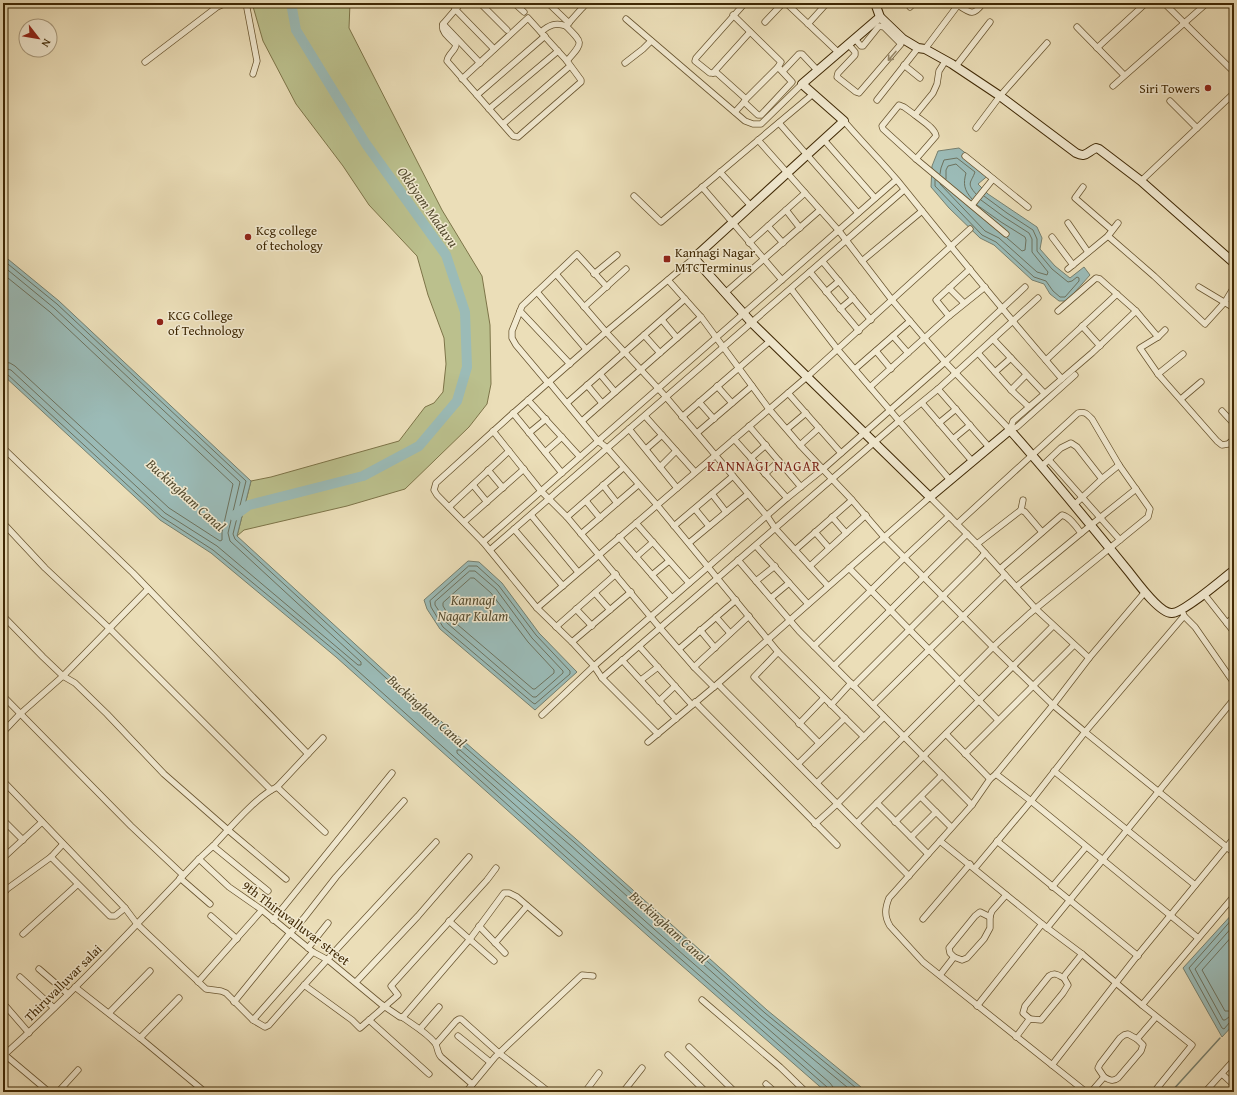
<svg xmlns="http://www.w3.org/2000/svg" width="1237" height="1095" font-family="'Gentium Book Plus',serif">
  <rect width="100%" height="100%" fill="#ebdeb8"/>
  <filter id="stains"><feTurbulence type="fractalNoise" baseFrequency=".005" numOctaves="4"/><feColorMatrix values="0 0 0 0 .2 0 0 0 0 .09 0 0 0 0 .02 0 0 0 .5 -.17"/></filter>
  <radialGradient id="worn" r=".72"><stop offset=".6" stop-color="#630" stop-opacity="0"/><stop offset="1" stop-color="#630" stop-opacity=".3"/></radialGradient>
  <!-- green -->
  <polygon fill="#bbc08d" stroke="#7d7448" points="252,3 350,3 349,28 442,210 482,276 490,325 491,384 487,404 469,427 405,489 347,506 244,530 237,536 251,481 271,477 399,441 425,407 434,403 443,392 446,364 444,338 428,295 417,256 369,205 343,166 296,104 263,41"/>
  <!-- water -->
  <g fill="#9bbbb7" stroke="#76806f">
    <polygon points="959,148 991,173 978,184 988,194 1037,227 1042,238 1040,249 1055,266 1070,278 1084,267 1090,275 1067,301 1059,301 1050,294 1044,284 1032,280 994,245 980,238 949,208 931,187 932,166 938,151"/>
    <polygon points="3,255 59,301 251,481 237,536 402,687 576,839 767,1010 867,1092 826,1092 648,936 336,657 211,553 160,520 3,375"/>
    <polygon points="468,561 479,562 502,583 539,633 577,672 535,710 440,629 427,609 424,600"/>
    <polygon points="1234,912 1234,1024 1222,1037 1183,968"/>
  </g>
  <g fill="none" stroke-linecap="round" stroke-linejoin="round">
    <!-- shore -->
    <g stroke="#6d725e" stroke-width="1">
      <path d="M940,174l1,-6 3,-8 13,-2 18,14c-4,11 -9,11 1,22"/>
      <path d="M946,179v-9l2,-4 8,-2 10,9c-3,11 -2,17 6,26"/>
      <polyline points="935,180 935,186 982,235 996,242 1034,277 1046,281 1053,291 1060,297 1065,297 1079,281 1079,278 1077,277 1072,281 1068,282 1052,269 1037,251 1037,239 1033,230 1007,213 984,196"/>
      <polyline points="940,184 985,231 999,238 1037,272 1047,275 1048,272 1032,252 1032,239 1029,233 1004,217 981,200"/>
      <polyline points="977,205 1001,222 1025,237 1026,240 1025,250 1022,251 1007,238"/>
      <polyline points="3,260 57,304 246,481 233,534 235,539 399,690 574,842 765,1013 861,1092"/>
      <polyline points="3,266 54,308 240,482 228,533 230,541 361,662 361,665 358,665 217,546 165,513 11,370 3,368"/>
      <polyline points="3,274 50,312 233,484 222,532 222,540 220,541 169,508 15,366 10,363 3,362"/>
      <polyline points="3,373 7,374 162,517 213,550 339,654 651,933 827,1087 828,1092"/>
      <polygon points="469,566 477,566 499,586 536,635 570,671 570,674 535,704 533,703 443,627 431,607 430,601"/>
      <polygon points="470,571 475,571 496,589 532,638 563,671 563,673 536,697 533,697 447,623 435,605 435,602"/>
      <polygon points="471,578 474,578 491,593 528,642 554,670 554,673 535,689 533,689 451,619 443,606 443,603"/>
      <polyline points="1234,917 1189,968 1222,1028 1224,1029 1230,1022 1234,1022"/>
      <polyline points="1234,925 1195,969 1223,1020 1225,1020 1229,1017 1234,1017"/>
      <polyline points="1234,934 1202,970 1225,1011 1234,1011"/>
      <polyline points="833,1092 833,1087 830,1083 654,929 457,753 457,750 460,750 571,846 761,1016 853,1092"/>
    </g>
    <!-- stream -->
    <polyline stroke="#76806f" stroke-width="1.5" points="1171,1092 1220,1038"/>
    <!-- river -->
    <polyline stroke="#9bbbb7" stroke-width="10" points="234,516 249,505 363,476 419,446 457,401 467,367 465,312 446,255 366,144 296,30 291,3"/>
    <!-- street casing -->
    <g stroke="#6a5631" stroke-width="7">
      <g id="street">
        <polyline points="246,3 257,61 253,74"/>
        <path d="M461,3l-18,21c-3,8 8,15 13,21 -1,6 -8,9 -9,16l66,75 5,1 63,-55v-2l-14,-19 -39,-43 -66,61"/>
        <polyline points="480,3 507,30"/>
        <polyline points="514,3 524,12"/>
        <polyline points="548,3 569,23"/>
        <polyline points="579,3 583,7 586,3"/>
        <polyline points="786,3 839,53"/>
        <polyline points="1164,3 1234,72"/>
        <path d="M958,5c13,9 16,11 25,-2"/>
        <polyline points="910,7 914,3"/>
        <polyline points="455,9 494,49"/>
        <polyline points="733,15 781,62 778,67 746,99 717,73 710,73 695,61 696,58 745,3"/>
        <polyline points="626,19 745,121 753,124 761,124 802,84"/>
        <polyline points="765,22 783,3"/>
        <polyline points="443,24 480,63"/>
        <polyline points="808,24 827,3"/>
        <polyline points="1077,27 1124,75"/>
        <path d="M541,32c8,-7 15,-10 25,-6"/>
        <polyline points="849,45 855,52 855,55 838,73 837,77 856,92 859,93 901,44 884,27 879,26 863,46 861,46 855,39"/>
        <polyline points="1097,48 1146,3"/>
        <polyline points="925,49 958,5 956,3"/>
        <polyline points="946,60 939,71 937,84 933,93 915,115 904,107 899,105 882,126 883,129 916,159 1006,234"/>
        <path d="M567,61c16,-19 17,-17 -1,-35l17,-19"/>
        <polyline points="145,62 217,7 226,3"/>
        <polyline points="625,63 643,49 651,41"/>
        <polyline points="904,65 920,78"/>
        <polyline points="956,66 990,22"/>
        <polyline points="783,71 799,54 802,54 818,71"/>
        <polyline points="713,73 750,32"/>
        <polyline points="1113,86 1207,3"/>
        <polyline points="477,95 545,36"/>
        <polyline points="746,99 744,102 758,115 761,115 792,82 778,67"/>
        <polyline points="877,100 918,48"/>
        <polyline points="1170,101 1197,128"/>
        <polyline points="489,109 558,51"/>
        <polyline points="735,112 744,102"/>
        <path d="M915,115c7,6 20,13 21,21l-20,23"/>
        <path d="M844,121c17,20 36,39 53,59 54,67 109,134 165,199"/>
        <polyline points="779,123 858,213"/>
        <polyline points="503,124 570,66"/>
        <polyline points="976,128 1000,96 1047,43"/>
        <polyline points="758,140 839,231 892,300 945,362 1010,430"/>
        <polyline points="824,140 875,198"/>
        <polyline points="965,156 1028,207"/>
        <polyline points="720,172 751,206"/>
        <polyline points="1141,181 1234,93"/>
        <polyline points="702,187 782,280"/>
        <polyline points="1083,187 1075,198 1112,230"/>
        <polyline points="634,196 661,222 813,94"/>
        <polyline points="972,205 993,179"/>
        <polyline points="786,210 800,228"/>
        <polyline points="1068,223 1088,252"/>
        <polyline points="768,226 783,243"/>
        <polyline points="1108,236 1154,276 1205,324 1225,302 1234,287"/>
        <polyline points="1052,237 1073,265"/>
        <polyline points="749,243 805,193"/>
        <polyline points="694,258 606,332 510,416 436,483 434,490 437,495 483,542 537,608 572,642 594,666 787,498 823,469 945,362 1025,287"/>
        <polyline points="862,261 922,211"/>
        <polyline points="823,262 871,320"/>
        <polyline points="1068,269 1108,236 1118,223"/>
        <polyline points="810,272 859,331"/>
        <polyline points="556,274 606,332 666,397 767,516 775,528 828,586"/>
        <polyline points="594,274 617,255"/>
        <polyline points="668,280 701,317 769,409 800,445 852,500 884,537 993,647 1053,705 1085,732 1031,801 975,868"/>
        <polyline points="1199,287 1234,308"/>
        <polyline points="949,288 964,303"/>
        <polyline points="791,289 838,350 950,480"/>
        <polyline points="537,292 586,349"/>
        <polyline points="826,292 839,281"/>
        <polyline points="725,293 820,210"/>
        <polyline points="584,307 626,269"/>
        <polyline points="840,309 853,298"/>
        <polyline points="520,311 570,364"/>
        <polyline points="1058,311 1096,278 1100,279 1136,311"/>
        <polyline points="949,316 936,300 970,269"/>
        <polyline points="662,320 677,338"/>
        <polyline points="1082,326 1100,346"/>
        <polyline points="644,335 660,353"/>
        <polyline points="893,336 908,353"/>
        <polyline points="1158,337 1165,330"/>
        <polyline points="993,339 1044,393"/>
        <polyline points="876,351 891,369"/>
        <polyline points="978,353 1011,390 1029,407"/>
        <polyline points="1046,360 1117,294"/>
        <polyline points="855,369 910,321"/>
        <polyline points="995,372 1011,358"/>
        <polyline points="600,374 615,392"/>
        <polyline points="1158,374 1183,354"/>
        <polyline points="549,382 598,441 607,448 657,505 778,652 864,737"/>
        <polyline points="548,383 516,345 512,338 512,331 522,306 577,254 607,287"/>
        <polyline points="587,385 602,403"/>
        <polyline points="717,386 732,403"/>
        <polyline points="870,387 949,316 985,287"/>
        <polyline points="938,389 989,447"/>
        <polyline points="1011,390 1026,375"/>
        <polyline points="788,393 841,453"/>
        <polyline points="1181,399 1201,382"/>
        <polyline points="528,400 580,457"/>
        <polyline points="699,402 714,419"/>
        <polyline points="567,403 685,299"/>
        <polyline points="922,403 972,461"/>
        <polyline points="1222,411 1234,424"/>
        <polyline points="513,413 562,473"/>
        <polyline points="645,416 695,472"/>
        <polyline points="682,417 770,341"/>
        <polyline points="582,421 701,317"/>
        <polyline points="939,423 956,409"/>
        <polyline points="749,426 801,487"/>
        <polyline points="629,429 677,488"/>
        <polyline points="787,429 806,413"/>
        <polyline points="1010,430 1013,421 1092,353 1136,311 1158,337 1140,348 1158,374 1217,441 1222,445 1228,444 1234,439"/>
        <polyline points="1010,430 1017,427 1075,375"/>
        <polyline points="493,431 541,491 567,517 660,628 694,667 714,687"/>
        <polyline points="529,433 546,419"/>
        <polyline points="697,433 752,386"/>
        <polyline points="734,439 787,498"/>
        <polyline points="953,439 970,425"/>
        <polyline points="800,445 819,428"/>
        <polyline points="3,448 133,573 308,754"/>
        <polyline points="646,449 662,435"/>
        <polyline points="545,452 562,437"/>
        <polyline points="751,458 766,445"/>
        <polyline points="1049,460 1120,540"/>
        <polyline points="1042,466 1061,448 1071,443 1077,447 1102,479"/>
        <polyline points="660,467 676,451"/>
        <polyline points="488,470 503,488"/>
        <polyline points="765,474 779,461"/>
        <polyline points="473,485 487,502"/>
        <polyline points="603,485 617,503"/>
        <polyline points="712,494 726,512"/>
        <polyline points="586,501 600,518"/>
        <polyline points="1074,505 1103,478 1119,465"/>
        <polyline points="449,507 509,451"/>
        <polyline points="695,509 709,526"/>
        <polyline points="1021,510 1023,500"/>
        <polyline points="531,515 578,572"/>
        <polyline points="567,517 623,468"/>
        <polyline points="832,517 846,533"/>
        <polyline points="464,522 524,469"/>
        <polyline points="3,523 45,568 109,628 271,790"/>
        <polyline points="636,523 689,583"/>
        <polyline points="674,526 733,476"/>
        <polyline points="514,529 563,586"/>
        <polyline points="815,532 829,548"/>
        <polyline points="581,534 638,485"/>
        <polyline points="619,537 672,598"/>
        <polyline points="483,542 896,180"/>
        <polyline points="689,543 748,494"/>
        <polyline points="977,544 1021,510 1025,512 1042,532"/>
        <polyline points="756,546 808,604"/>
        <polyline points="490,550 904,190"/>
        <polyline points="795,550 852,500"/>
        <polyline points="636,557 653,542"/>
        <polyline points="738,560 799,631 972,805"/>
        <polyline points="810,566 866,515"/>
        <polyline points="849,568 998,720"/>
        <path d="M1000,569l62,-54c8,2 14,11 19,18"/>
        <polyline points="652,575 669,561"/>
        <polyline points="756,581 775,566"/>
        <polyline points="1016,587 1091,525 1136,489"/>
        <polyline points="595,593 610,610"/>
        <polyline points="1204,594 1234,632"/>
        <polyline points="771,598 789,583"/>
        <polyline points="537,608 808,376 970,229"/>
        <polyline points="576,609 592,626"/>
        <polyline points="1183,613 1184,616 1195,627 1234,683"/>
        <polyline points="3,616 43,657 63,676 75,683 107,714 164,774 228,830 286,879"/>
        <polyline points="1184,616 1085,732 1234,853"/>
        <polyline points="716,617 730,633"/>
        <polyline points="1227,623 1234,617"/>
        <polyline points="556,627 616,574"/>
        <polyline points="700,630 715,648"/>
        <polyline points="572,642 631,592"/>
        <polyline points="639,646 692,705"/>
        <polyline points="814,646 905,557 949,516"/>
        <polyline points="679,649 736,600"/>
        <polyline points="778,652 754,677 819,743"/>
        <polyline points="622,660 676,719"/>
        <polyline points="834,666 967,534"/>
        <polyline points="694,667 749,616"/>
        <polyline points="602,678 899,421 938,389 1038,298"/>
        <polyline points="641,680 658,667"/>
        <polyline points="718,684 909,876"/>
        <polyline points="853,686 979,560 985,553"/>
        <polyline points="3,696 131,826 183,875"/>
        <polyline points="659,701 675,686"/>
        <polyline points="695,702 837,845"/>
        <polyline points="831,705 851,683"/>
        <polyline points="873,705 1005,575"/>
        <polyline points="542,715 594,666 602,678 658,734"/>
        <polyline points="799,724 824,698"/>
        <polyline points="3,732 20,714 63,676 148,589"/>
        <polyline points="946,734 990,779"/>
        <polyline points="648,742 714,687 930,497 977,544 1036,609 1089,658"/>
        <polyline points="965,754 1074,645"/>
        <polyline points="798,764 845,718"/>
        <polyline points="1054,771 1195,885"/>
        <polyline points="996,774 1031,801 1198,938"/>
        <path d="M3,781l122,127 12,16 69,65 15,2 5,2 27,27 12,7 4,-2c54,-63 111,-122 167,-183"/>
        <polyline points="817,783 884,717"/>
        <polyline points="277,787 325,832"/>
        <polyline points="877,803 928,854"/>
        <polyline points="936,812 951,827"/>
        <polyline points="3,820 23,840"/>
        <polyline points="895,822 942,775"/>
        <polyline points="857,823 1053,626"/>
        <path d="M815,824l22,-20 156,-157 36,-33 119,-97 2,-8 -31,-44 -27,-46c-5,-5 -7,-8 -14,-6l-121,111"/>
        <polyline points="911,837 936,812 921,797"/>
        <polyline points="940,841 1042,924 1082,954 1142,1005 1192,1045 1154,1092"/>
        <polyline points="997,841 1138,956"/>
        <polyline points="213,846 268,891"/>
        <polyline points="51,857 110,916 115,916 125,908"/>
        <polyline points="3,858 42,822"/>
        <polyline points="199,859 229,887 262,910 313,952 328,960 381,1004 400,1017 403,1017 470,939 504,893 509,893 517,897 559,933"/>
        <polyline points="180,878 210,904"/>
        <polyline points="1052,887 1086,847"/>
        <polyline points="3,894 7,889 51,857 63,844"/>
        <polyline points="211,916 237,939"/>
        <polyline points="923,919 970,864"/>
        <polyline points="273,920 392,773"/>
        <polyline points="449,921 494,961"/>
        <polyline points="479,926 505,953"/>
        <polyline points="1047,928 1234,699"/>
        <polyline points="23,934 77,885"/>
        <polyline points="495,943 527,906"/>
        <polyline points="308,948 328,923"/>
        <polyline points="954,957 950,953 949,948 975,916 980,912 990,917"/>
        <polyline points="39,969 68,994"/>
        <polyline points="940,975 954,957 962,960 967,958 984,939 990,928 990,916 992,911 1006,895"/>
        <polyline points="20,977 54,1008"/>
        <polyline points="198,982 262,910"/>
        <polyline points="356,982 418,916 469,857"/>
        <polyline points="304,985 352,1020 360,1028 398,995 391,986 487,880 496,868"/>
        <polyline points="75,987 140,1038 205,1092"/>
        <polyline points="702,1000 780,1067 806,1092"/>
        <polyline points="234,1002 290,933 304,918 336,877 404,801"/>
        <polyline points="3,1003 29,1033"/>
        <polyline points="1142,1005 1234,896"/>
        <polyline points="977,1006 1042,924"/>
        <polyline points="109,1013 150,971"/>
        <path d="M402,1017c11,8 24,15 33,26 3,4 2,10 6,14l31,27"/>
        <path d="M1030,1019l-7,-6 2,-7 24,-30c6,-4 9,-1 15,2"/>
        <polyline points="253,1020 313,952"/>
        <polyline points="369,1020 429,1074"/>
        <polyline points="420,1029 439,1007"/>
        <polyline points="458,1036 490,1062"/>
        <polyline points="1016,1037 1028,1021 1030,1019 1041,1020 1063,993 1068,985 1064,978 1065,975 1082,954"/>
        <polyline points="140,1038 179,998"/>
        <polyline points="436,1044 456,1021 459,1019 461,1019 499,1053 549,1092"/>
        <polyline points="689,1047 735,1092"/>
        <polyline points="5,1055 49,1092"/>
        <polyline points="668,1055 706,1092"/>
        <path d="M3,1056c69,-62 132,-130 196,-197 5,-5 11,-10 16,-15 15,-16 42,-48 62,-57l46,-49"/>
        <polyline points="1052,1065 1133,961 1234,838"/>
        <polyline points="1222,1074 1234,1085"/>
        <polyline points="1104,1077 1098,1068 1100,1064 1120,1038 1124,1035 1128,1034 1137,1039"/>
        <polyline points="766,1084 775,1092"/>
        <polyline points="58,1092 78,1070"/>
        <polyline points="466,1092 495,1057 582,975 593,976"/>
        <polyline points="585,1092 599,1073"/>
        <polyline points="623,1092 642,1068"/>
        <path d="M1086,1092l-163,-130 -33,-36c-6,-10 -5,-18 -1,-28l83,-93 18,-26 6,-5 57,-69 36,-47 56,-66"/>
        <path d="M1091,1092l13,-15c5,3 9,5 14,1l23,-27 2,-6 -6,-6 19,-22"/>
        <polyline points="1205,1092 1234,1060"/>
      </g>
    </g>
    <!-- secondary casing -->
    <g stroke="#3f2804" stroke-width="10">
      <g id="secondary">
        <path d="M875,3l5,14 23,22 15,9 7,1 27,15 48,32 76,57c10,5 11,-1 20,-5l3,1 42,32 93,82"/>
        <path d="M880,17l-78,67 42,37 -150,137 58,65 178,174 80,-67c41,46 80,94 119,142 7,9 31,42 43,41 11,0 51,-34 62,-43"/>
      </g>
    </g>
    <!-- street -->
    <use href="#street" stroke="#f2ead1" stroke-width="5.5"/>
    <!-- secondary -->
    <use href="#secondary" stroke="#f2ead1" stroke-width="8"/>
  </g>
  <!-- one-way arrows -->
  <defs><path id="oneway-shaft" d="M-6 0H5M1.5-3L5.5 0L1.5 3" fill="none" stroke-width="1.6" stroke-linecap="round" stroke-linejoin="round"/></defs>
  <use stroke="#98896a" href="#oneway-shaft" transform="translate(892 56) rotate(131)"/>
  <!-- markers -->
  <g fill="#8f2418" stroke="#f2ead1" stroke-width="1.5">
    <circle cx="1208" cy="88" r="4"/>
    <circle cx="248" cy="237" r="4"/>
    <rect x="663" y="255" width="8" height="8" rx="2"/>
    <circle cx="160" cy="322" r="4"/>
  </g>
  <g text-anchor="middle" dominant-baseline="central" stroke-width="3" stroke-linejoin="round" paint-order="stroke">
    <!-- poi labels -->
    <g font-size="13" fill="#3f2804" stroke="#f2ead1" text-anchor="start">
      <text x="1200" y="88" text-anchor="end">Siri Towers</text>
      <text x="256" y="230">Kcg college<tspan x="256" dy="15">of techology</tspan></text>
      <text x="675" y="252">Kannagi Nagar<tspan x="675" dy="15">MTCTerminus</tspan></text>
      <text x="168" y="315">KCG College<tspan x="168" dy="15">of Technology</tspan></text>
    </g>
    <!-- street labels -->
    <g font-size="13" fill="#3f2804" stroke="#f2ead1">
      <text transform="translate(296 923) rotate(37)">9th Thiruvalluvar street</text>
      <text transform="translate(63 983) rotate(-45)">Thiruvalluvar salai</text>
    </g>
    <!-- water labels -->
    <g font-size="14" font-style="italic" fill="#564d31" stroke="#f2ead1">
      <text transform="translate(428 207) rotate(55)">Okkiyam Maduvu</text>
      <text transform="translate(186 495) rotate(42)">Buckingham Canal</text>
      <text x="473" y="600">Kannagi<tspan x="473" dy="16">Nagar Kulam</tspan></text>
      <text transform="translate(427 711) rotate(42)">Buckingham Canal</text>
      <text transform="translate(669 927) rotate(42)">Buckingham Canal</text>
    </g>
    <!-- neighbourhood labels -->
    <g font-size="14" letter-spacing="1" fill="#7a1f14" stroke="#f2ead1">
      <text x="764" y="466">KANNAGI NAGAR</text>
    </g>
  </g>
  <!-- margin -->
  <rect width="1237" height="1095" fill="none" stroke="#ebdeb8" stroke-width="16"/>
  <rect x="4" y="4" width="1229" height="1087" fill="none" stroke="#3f2804" stroke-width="2"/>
  <rect x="8" y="8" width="1221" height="1079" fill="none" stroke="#3f2804"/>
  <!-- north arrow -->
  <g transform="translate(38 38) rotate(121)"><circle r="19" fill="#f2ead1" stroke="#aa9c7f"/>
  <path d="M0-3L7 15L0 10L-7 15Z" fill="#8f2418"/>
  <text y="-6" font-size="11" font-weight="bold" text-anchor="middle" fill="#3f2804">N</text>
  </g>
  <rect width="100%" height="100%" filter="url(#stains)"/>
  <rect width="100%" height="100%" fill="url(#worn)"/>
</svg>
